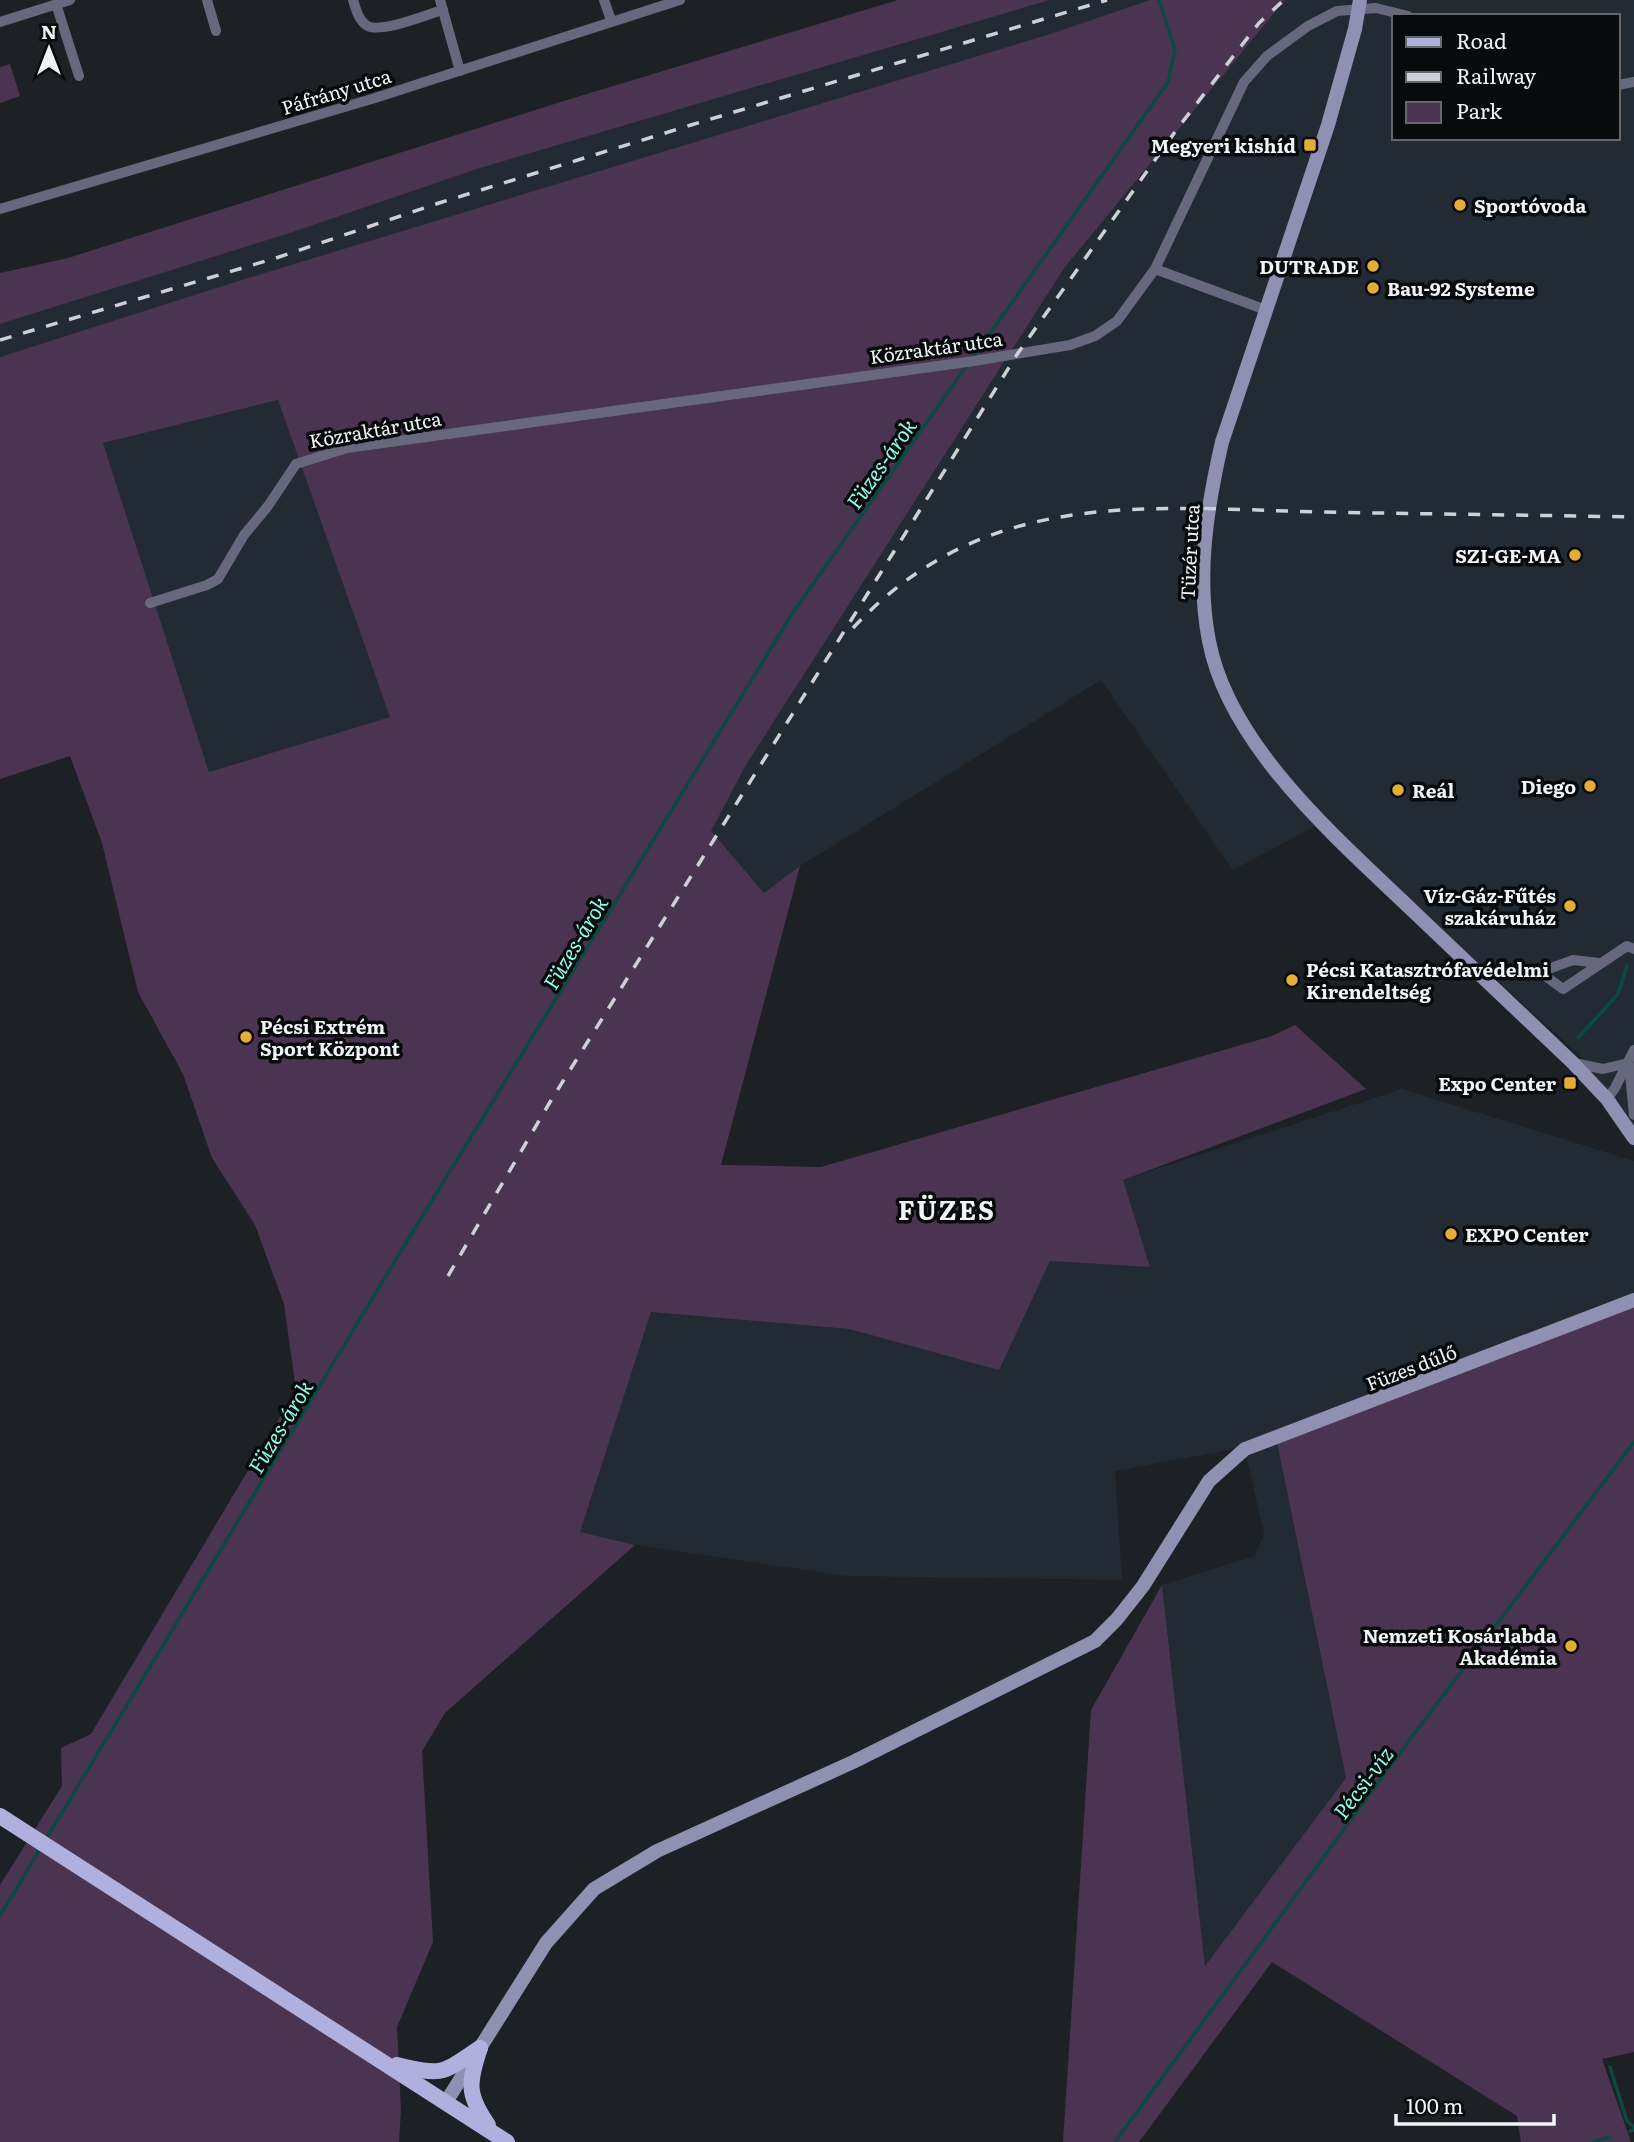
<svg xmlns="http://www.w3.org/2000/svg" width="1634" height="2142" font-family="Literata,serif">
  <rect width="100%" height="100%" fill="#1d2125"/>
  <!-- built -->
  <g fill="#222a33" fill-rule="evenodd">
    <polygon points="1050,0 1150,0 1050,34 238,281 0,357 0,324 293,232 477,169"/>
    <path d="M1285,0h349v1148l-51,-90 -262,-235 -88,47 -132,-190 -301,186 -36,28 -54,-63 36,-66 319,-498zM1394,16h224v122h-224z"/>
    <polygon points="278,400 390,717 209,772 103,443"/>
    <polygon points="1402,1089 1634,1161 1634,1297 1276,1438 1346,1778 1205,1967 1162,1585 1255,1556 1264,1533 1244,1447 1115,1471 1122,1580 848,1576 635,1545 579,1533 651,1312 849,1329 998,1369 1050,1261 1150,1266 1122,1180"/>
  </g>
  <!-- green -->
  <g fill="#4b3452" fill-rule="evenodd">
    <polygon points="898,0 1050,0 477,169 293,232 0,324 0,273 68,258 567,100"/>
    <path d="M1150,0h135l-220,267 -319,498 -35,66 53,62 36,-27 -79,299 100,2 451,-131 23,-11 71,64 -243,91 27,87 -100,-6 -51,109 -150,-41 -198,-17 -71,220 55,13 -190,168 -23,38 11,191 -36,85 4,83 -2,32h-399v-257l62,-99 -1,-38 30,-14 205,-344 -12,-86 -29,-79 -43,-67 -29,-84 -45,-82 -36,-149 -32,-87 -70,23v-422l238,-76 812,-247zM278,400l112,317 -181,55 -106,-329z"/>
    <polygon points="10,64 20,96 0,103 0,67"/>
    <polygon points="1634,1297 1634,2052 1602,2059 1631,2142 1521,2142 1517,2116 1272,1962 1139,2142 1063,2142 1091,1710 1162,1585 1205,1966 1346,1778 1276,1438"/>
  </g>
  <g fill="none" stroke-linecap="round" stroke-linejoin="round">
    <!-- stream -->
    <g stroke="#0c4942" stroke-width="3.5">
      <polyline points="972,359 1168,82 1175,50 1159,0"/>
      <polyline points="1578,1038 1618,994 1627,966"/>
      <polyline points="46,1839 401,1251 792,614 967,365"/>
      <polyline points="0,1916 40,1849"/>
      <polyline points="1610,2067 1627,2121 1634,2127"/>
      <polyline points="1630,2131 1634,2130"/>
      <polyline points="1115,2142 1408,1742 1634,1442"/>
      <polyline points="1593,2142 1610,2137"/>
    </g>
    <!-- street -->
    <g stroke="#67687d" stroke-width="10">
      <polyline points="207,0 216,31"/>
      <path d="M353,0c3,9 5,19 13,25 13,10 61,-11 77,-15"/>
      <polyline points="440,0 460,71"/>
      <polyline points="604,0 611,20"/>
      <polyline points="56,4 79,76"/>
      <polyline points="0,22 70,0"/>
      <polyline points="1618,85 1634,82"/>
      <polyline points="0,209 375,98 680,0"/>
      <polyline points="1155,269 1266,310"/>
      <polyline points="150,603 207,585 218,579 244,535 268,506 296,464 347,448 974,361 1070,345 1095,336 1117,321 1155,269 1244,82 1267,56 1308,26 1337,11 1376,8 1408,16"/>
      <polyline points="1599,963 1573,960 1540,972 1563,989 1627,946 1634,949"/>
      <polyline points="1574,1063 1603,1069 1628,1063"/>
      <polyline points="1629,1064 1634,1115"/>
      <polyline points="1607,1099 1615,1088 1634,1050"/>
    </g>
    <!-- secondary -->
    <g stroke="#9090b3" stroke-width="14">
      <path d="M1360,0l-5,29 -27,96 -106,317c-15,65 -26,133 -13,199 20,106 131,200 205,271 53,50 106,100 158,150l35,37 27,39"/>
      <polyline points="446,2102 546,1943 594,1889 657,1851 853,1762 1095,1641 1117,1619 1143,1586 1209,1481 1245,1449 1634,1300"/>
    </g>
    <!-- primary -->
    <g stroke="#afb0dd" stroke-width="16">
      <polyline points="0,1816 507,2142"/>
      <path d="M480,2048c-12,35 -13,47 8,77"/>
      <path d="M397,2065c47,11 44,9 83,-17"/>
    </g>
    <!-- rail -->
    <g stroke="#cdd0d4" stroke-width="3.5" stroke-dasharray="12 12" stroke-linecap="butt">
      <polyline points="0,340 276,258 439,203 691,125 1107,0"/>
      <path d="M853,628c133,-142 292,-120 469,-116 104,2 208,3 312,5"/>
      <polyline points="448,1276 550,1102 1018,353 1177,129 1259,23 1284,0"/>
    </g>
  </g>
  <!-- markers -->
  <g fill="#e5ad35" stroke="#080a0c" stroke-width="2.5">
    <rect x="1303" y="138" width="14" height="14" rx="3.5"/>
    <circle cx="1460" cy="205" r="7"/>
    <circle cx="1373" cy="266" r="7"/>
    <circle cx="1373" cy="288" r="7"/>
    <circle cx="1575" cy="555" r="7"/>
    <circle cx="1590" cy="786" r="7"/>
    <circle cx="1398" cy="790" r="7"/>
    <circle cx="1570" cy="906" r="7"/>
    <circle cx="1292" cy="980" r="7"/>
    <circle cx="246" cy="1037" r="7"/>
    <rect x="1563" y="1076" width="14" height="14" rx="3.5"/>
    <circle cx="1451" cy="1234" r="7"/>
    <circle cx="1571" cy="1646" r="7"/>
  </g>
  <g text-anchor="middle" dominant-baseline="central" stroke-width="7" stroke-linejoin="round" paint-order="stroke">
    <!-- street labels -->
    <g font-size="19" fill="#f1f4f7" stroke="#080a0c">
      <text transform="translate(336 91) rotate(-17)">Páfrány utca</text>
      <text transform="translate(936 347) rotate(-8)">Közraktár utca</text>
      <text transform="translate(375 429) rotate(-10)">Közraktár utca</text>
      <text transform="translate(1189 552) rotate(-87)">Tüzér utca</text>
      <text transform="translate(1411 1367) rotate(-21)">Füzes dűlő</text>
    </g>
    <!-- poi labels -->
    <g font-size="19" font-weight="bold" fill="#f1f4f7" stroke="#080a0c" text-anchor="end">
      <text x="1296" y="145">Megyeri kishíd</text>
      <text x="1474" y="205" text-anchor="start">Sportóvoda</text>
      <text x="1359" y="266">DUTRADE</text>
      <text x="1387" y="288" text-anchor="start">Bau-92 Systeme</text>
      <text x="1561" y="555">SZI-GE-MA</text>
      <text x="1576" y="786">Diego</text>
      <text x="1412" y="790" text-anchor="start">Reál</text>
      <text x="1556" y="895">Víz-Gáz-Fűtés<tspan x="1556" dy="22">szakáruház</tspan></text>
      <text x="1306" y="969" text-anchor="start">Pécsi Katasztrófavédelmi<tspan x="1306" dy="22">Kirendeltség</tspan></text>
      <text x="260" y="1026" text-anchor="start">Pécsi Extrém<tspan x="260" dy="22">Sport Központ</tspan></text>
      <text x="1556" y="1083">Expo Center</text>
      <text x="1465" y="1234" text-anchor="start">EXPO Center</text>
      <text x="1557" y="1635">Nemzeti Kosárlabda<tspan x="1557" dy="22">Akadémia</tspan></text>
    </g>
    <!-- water labels -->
    <g font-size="21" font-style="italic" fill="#8dfceb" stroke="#080a0c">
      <text transform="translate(880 463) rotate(-55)">Füzes-árok</text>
      <text transform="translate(574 942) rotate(-59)">Füzes-árok</text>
      <text transform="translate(279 1426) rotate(-59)">Füzes-árok</text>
      <text transform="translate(1362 1782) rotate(-53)">Pécsi-víz</text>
    </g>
    <!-- district labels -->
    <g font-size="26" font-weight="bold" letter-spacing="2" fill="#f1f4f7" stroke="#080a0c">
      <text x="947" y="1208">FÜZES</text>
    </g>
  </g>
  <!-- legend -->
  <rect x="1392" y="14" width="228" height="126" fill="#080a0c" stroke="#65686a" stroke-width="2"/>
  <rect x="1406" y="37" width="35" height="10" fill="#afb0dd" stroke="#65686a" stroke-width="2"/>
  <text x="1456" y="49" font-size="21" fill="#f1f4f7">Road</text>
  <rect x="1406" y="72" width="35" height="10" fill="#cdd0d4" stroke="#65686a" stroke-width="2"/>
  <text x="1456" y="84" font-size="21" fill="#f1f4f7">Railway</text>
  <rect x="1406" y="102" width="35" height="21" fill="#4b3452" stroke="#65686a" stroke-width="2"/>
  <text x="1456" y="119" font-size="21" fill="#f1f4f7">Park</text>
  <!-- north arrow -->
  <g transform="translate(49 49)" stroke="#080a0c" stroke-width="5" paint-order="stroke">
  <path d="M0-5L12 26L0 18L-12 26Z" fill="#f1f4f7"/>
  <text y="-10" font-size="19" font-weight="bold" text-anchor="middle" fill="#f1f4f7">N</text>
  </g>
  <!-- scale -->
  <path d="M1396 2114v10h158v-10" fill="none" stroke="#f1f4f7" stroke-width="3.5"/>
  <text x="1406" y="2114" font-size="21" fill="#f1f4f7" stroke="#080a0c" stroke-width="5" paint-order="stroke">100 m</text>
</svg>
